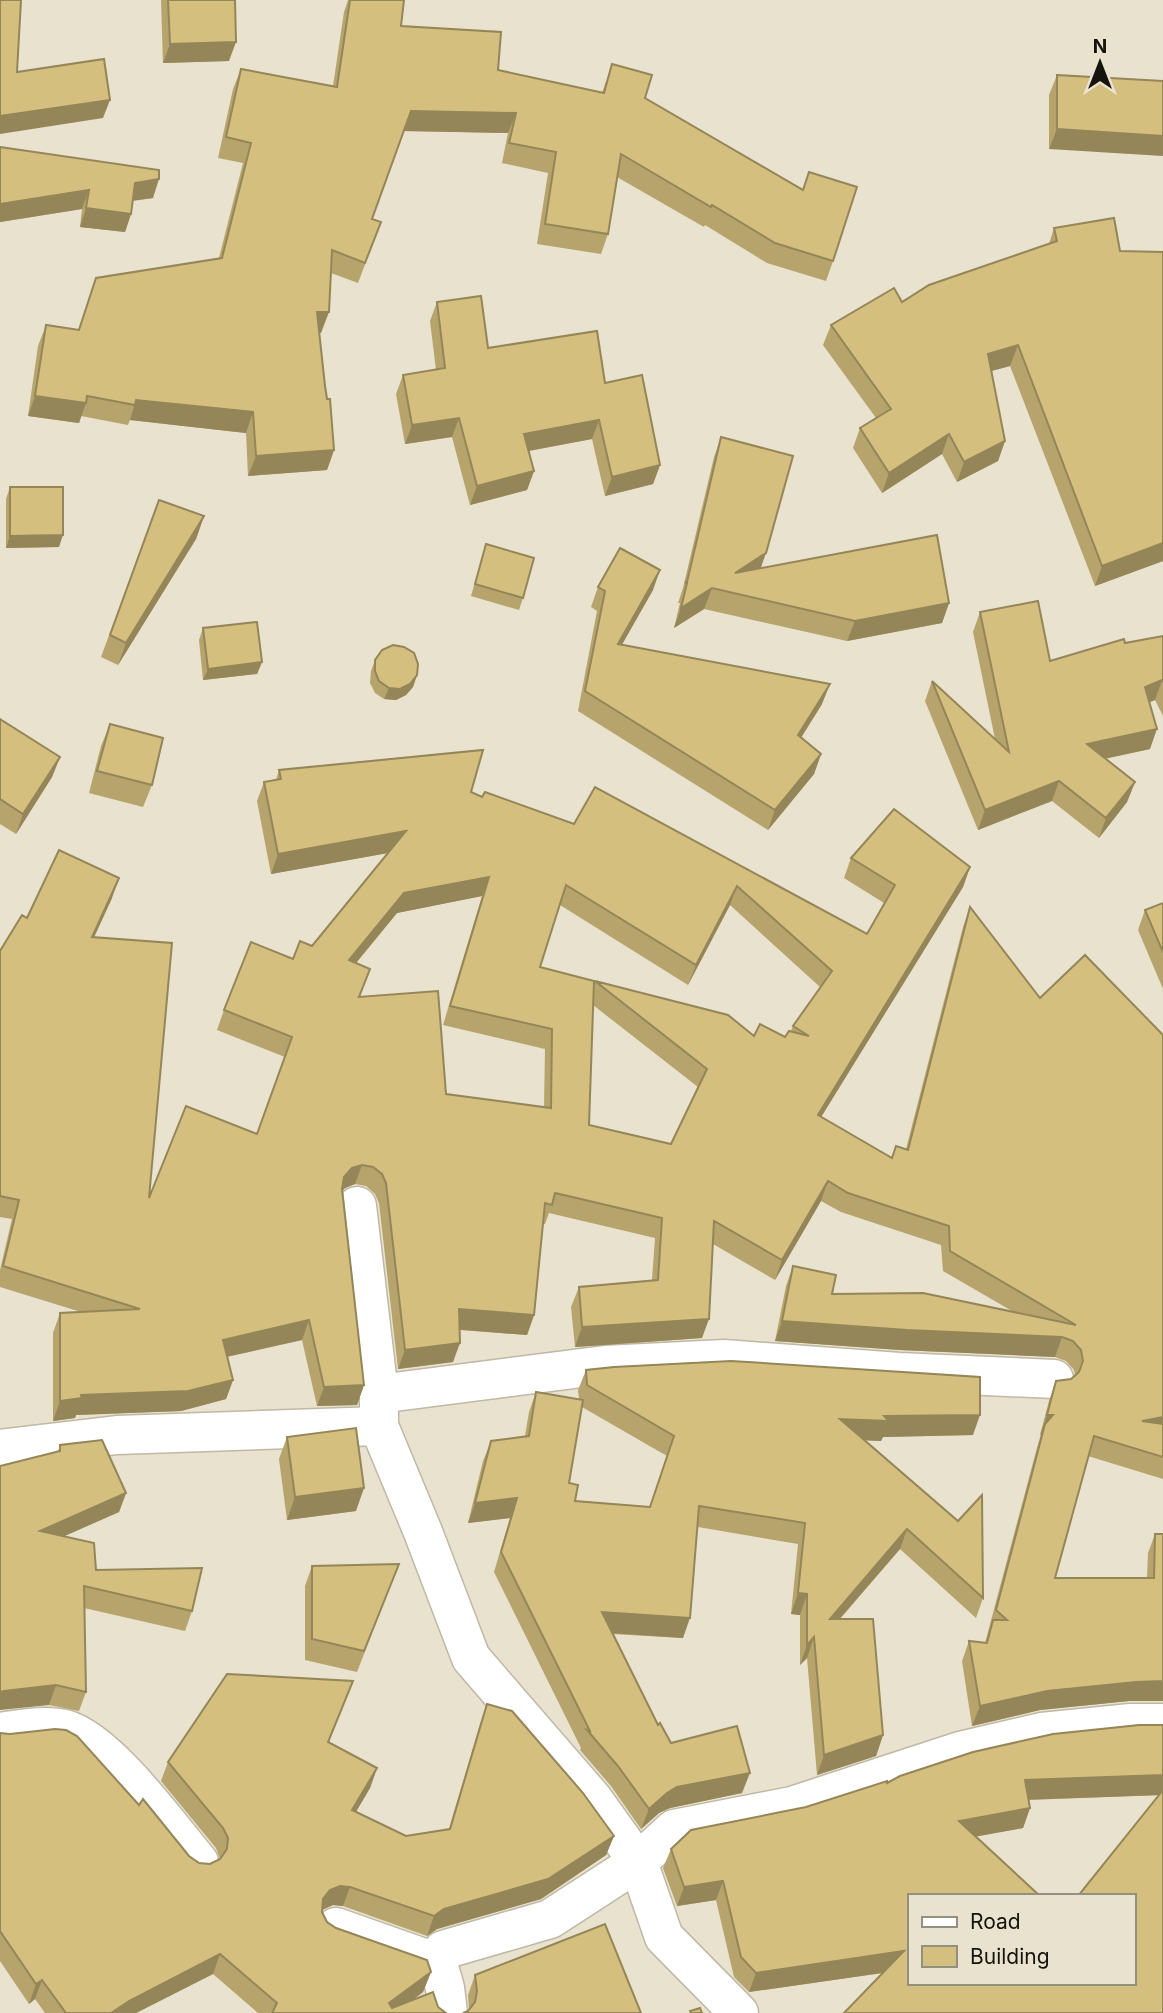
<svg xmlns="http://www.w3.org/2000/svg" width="1163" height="2013" font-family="Inter,sans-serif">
  <rect width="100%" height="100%" fill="#e8e2ce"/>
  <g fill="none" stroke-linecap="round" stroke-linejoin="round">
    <!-- minor casing -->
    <g stroke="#beb8a5" stroke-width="41">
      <g id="minor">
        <polyline points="357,1206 379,1394 379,1426 423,1532 471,1658 593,1799 638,1862 664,1937 739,2013"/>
        <polyline points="379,1394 605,1365 724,1359 899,1372 1054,1379"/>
        <polyline points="0,1449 117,1435 379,1426"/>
        <path d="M0,1732c21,-3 44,-8 65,-3 44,13 103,96 134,133"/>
        <polyline points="336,1927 438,1963"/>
        <polyline points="448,2013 445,1988 438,1963 443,1950 550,1919 638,1862 674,1829 792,1806 960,1751 1042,1732 1131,1723 1163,1723"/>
      </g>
    </g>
    <!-- minor -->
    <use href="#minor" stroke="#fff" stroke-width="38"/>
  </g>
  <!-- wall -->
  <g fill="#b6a46c" fill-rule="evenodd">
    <polygon points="161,0 235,0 229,61 163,63"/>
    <polygon points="348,0 404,0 401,26 498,70 602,93 612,64 645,98 803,189 809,172 833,261 826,281 767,263 705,225 704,227 617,177 608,234 601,254 537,244 548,173 502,163 508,133 404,131 372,219 381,222 358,283 331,273 321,333 319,333 334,450 327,470 248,476 246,433 130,420 128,425 81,416 79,423 28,416 38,346 46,325 78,330 96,278 219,258 243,163 218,158 233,89 241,69 333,86 344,12"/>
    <polygon points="1057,75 1163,81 1049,149 1049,95"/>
    <polygon points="0,147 153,198 133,201 131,214 125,232 80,227 82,209 0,222"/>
    <polygon points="1054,228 1120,251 1163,252 1163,561 1095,586 1010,366 991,371 1005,441 998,461 957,482 942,454 882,493 853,448 860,428 876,418 823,345 831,325 902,302 1049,244"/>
    <polygon points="437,302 488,348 605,383 660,465 653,484 605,496 592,439 529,451 534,471 527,490 470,505 452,437 405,444 396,394 403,375 436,370 430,321"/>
    <polygon points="721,437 761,568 949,603 942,623 847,641 704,609 674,628 680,603 678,603 683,588 714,457"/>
    <polygon points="10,487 59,547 6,548 6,499"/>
    <polygon points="159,500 204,516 196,539 118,665 101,657"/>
    <polygon points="486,544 523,598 519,610 471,596"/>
    <polygon points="598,587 653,590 622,644 822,704 801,738 821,754 814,774 768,830 578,711 597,611 591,607"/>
    <polygon points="980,612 1050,661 1125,643 1163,636 1163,716 1155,700 1149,702 1150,749 1105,759 1135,782 1127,802 1099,838 1052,801 978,830 925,701 932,681 995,739 973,632"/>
    <polygon points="203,628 262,662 257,674 203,680 199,640"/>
    <polygon points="375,660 417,675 413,687 406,695 396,700 384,699 375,693 370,683 371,671"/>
    <polygon points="0,719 60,757 52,777 16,834 0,824"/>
    <polygon points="110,724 152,785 143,807 89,793 101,746"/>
    <path d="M279,770l192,22 11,5 3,-5 382,142 17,-31 -40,-25 7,-20 119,9 -7,20 -142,230 71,41 14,-9 57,-222 7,-20 70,91 123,37v444l-75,-23 -33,122h92l1,-25 7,-19 8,167h-34l-89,9 -68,16 -10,-65 7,-20 16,2 53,-199 3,-10 -1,1 9,-34 7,-20 15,-2 4,-4 -1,-5 -8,-9 -11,-4 -155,-7 -125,-9 11,-55 7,-20 39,28 180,17 -69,-40 -2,-26 -100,-33 -20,-11 -46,79 -62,-36 -11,94 -127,9 -4,-40 8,-20 73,-7 3,-42 -106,-25 -4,11h-2l-9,91 -7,20 -67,-5 -7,32 -55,7 -19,-166 -4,-9 -9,-8 -11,-2 -10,4 -2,2 21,195 -7,20 -40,1 -15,-66 -75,17 6,23 -7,19 -45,12 -105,4 -1,3 -22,3v-88l7,-20 21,-1 -81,-25v-17l12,-51 -12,-2v-266l27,-33 85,-20 -18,39 55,261 108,-64 28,-77 -68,-27 7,-20 88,-64 76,-93 -117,21 -14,-73 7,-19 12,-2zM482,896l-39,129 102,24 -1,58 -98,-13 -86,-97 -4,-34 41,-50zM560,905l128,80 42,-80 90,82 -27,39 -2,5 -6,6 -31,-1 -159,-55 -2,5 -53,-19zM593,1005l105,82 -27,57 -82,-19z"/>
    <polygon points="1163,903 1163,989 1138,930 1145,910"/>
    <path d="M586,1370l387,65 -90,2 -2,4 -16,-1 118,158 -7,20 -76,-69 -60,70 43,116 -7,21 -59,19 -10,-117 -7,7v-50l-9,-1 7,-70 -100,-17 -15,111 -71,-4 46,91 13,18 71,50 -72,15 -11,5 -18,16 -30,-43 -31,-36 1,-2 -87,-176 16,-54 -42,5 15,-62 8,-20 34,-5 4,-24 7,-20 43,7 -1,-9zM582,1407l85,49 -17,51 -75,-6 -6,-18z"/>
    <polygon points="287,1437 356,1511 287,1520 279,1459"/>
    <polygon points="60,1445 126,1493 119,1512 64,1536 96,1570 192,1611 185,1631 84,1608 86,1692 79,1711 49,1705 58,1451"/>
    <polygon points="399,1564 357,1672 305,1660 305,1586 312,1566"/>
    <polygon points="353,1681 329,1742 377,1768 370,1788 356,1812 406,1836 449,1829 480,1724 487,1704 614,1836 606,1855 541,1899 437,1929 427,1936 343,1906 333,1905 322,1910 327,1922 336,1928 431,1972 423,1992 412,2001 438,2007 446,2013 258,2013 213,1974 136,2013 45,2013 35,1999 29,2004 0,1961 0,1733 139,1805 189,1856 199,1863 210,1864 220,1859 216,1848 161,1781 168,1762"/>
    <path d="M1163,1725v288l-281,-40 -133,19 -15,-15 -18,-77 -39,6 -14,-38 8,-19 216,-66zM1159,1795l-26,188 -157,-147 47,-8 7,-20 -1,-8z"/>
    <polygon points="475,1975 641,2013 468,2011 469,2009 468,1995"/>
  </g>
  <!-- shaded-wall -->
  <g fill="#948658">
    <polygon points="236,42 229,61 163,63 170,44"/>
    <polygon points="110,100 103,118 0,134 0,116"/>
    <polygon points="411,111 516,113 508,133 404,131"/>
    <polygon points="1057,129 1163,136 1163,156 1049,149"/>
    <polygon points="159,179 153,198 129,201 135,183"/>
    <polygon points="89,190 82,209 0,222 0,204"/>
    <polygon points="86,208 131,214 125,232 80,227"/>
    <polygon points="317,312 329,312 321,333 309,332"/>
    <polygon points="1018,345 1010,366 980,374 988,354"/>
    <polygon points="35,396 86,403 79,423 28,416"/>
    <polygon points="136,400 253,412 246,433 130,420"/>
    <polygon points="459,418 452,437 405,444 412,425"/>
    <polygon points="599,420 592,439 517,453 524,434"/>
    <polygon points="949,434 942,454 882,493 889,473"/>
    <polygon points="1005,441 998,461 957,482 964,462"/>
    <polygon points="334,450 327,470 248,476 256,456"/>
    <polygon points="660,465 653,484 605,496 612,477"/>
    <polygon points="534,471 527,490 470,505 477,486"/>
    <polygon points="204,516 196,539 118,665 126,643"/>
    <polygon points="63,535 59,547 6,548 10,536"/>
    <polygon points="1163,543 1163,561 1095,586 1102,566"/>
    <polygon points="766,553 759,573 728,593 735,573"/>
    <polygon points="660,570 653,590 611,664 618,644"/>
    <polygon points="712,588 704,609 674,628 681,608"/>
    <polygon points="949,603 942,623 847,641 855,621"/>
    <polygon points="262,662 257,674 203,680 208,669"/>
    <polygon points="417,675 413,687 406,695 396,700 384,699 389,688"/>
    <polygon points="1162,680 1155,700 1138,707 1145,687"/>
    <polygon points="830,684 822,704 790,755 798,735"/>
    <polygon points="1157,729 1150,749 1079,764 1087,744"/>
    <polygon points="821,754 814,774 768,830 775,810"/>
    <polygon points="60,757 52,777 16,834 23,814"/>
    <polygon points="1059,781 1052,801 978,830 985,810"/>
    <polygon points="1135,782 1127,802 1099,838 1106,818"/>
    <polygon points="406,831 399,851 271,874 278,854"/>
    <polygon points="970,867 963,887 810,1135 818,1115"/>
    <polygon points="489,877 482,896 397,913 342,980 349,960 404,893"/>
    <polygon points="119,878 112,898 85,957 92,937"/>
    <polygon points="737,886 730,905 688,985 696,965"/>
    <polygon points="362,1165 355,1184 345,1188 337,1197 344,1177 352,1168"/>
    <polygon points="828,1181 821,1201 775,1280 782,1260"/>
    <polygon points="459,1309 534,1315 527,1335 451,1329"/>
    <polygon points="709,1319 702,1338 575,1347 582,1327"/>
    <polygon points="309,1320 302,1340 216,1359 223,1340"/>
    <polygon points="782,1321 1062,1337 1055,1357 900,1350 775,1341"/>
    <polygon points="460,1343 453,1362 398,1369 405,1350"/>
    <polygon points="233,1380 226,1399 181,1411 76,1415 75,1418 53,1421 60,1401 81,1395"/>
    <polygon points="364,1385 357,1405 317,1406 324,1387"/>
    <polygon points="980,1415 973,1435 883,1437 881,1441 833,1439 840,1419 884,1416"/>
    <polygon points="1047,1415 1053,1415 1045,1424 1041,1434 1040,1435"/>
    <polygon points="1163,1417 1163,1436 1142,1421"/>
    <polygon points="364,1488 356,1511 287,1520 295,1497"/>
    <polygon points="126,1493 119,1512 33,1550 40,1531"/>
    <polygon points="517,1498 510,1518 468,1523 475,1503"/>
    <polygon points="907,1529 900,1549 822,1639 830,1619"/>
    <polygon points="798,1593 807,1594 800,1615 791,1614"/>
    <polygon points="602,1612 690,1618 683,1638 594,1632"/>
    <polygon points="814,1637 807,1658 800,1665 807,1645"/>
    <polygon points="1163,1681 1163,1701 1129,1701 1040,1710 972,1726 980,1706 1047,1691 1136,1682"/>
    <polygon points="56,1685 49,1705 0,1710 0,1692 4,1691"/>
    <polygon points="883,1735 876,1756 817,1775 824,1755"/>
    <polygon points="377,1768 370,1788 345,1830 352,1810"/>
    <polygon points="750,1773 742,1793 670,1808 659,1813 641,1829 649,1809 667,1793 677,1787"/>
    <polygon points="1163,1775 1163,1795 1018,1800 1025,1780"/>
    <polygon points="1030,1808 1023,1828 952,1841 959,1821"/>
    <polygon points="614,1836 606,1855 541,1899 437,1929 427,1936 434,1916 444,1909"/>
    <polygon points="723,1881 716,1900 677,1906 684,1887"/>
    <polygon points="340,1886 350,1887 343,1906 333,1905 322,1910 323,1899 330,1890"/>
    <polygon points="904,1951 896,1971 749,1992 756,1973"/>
    <polygon points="220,1954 213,1974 136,2013 111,2013 129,2001"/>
    <polygon points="431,1972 423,1992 395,2013 389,2003"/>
    <polygon points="42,1980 35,1999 29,2004 36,1984"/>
  </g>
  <!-- building -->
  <g fill="#d4bf7e" stroke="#948658" stroke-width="2" fill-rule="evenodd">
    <polygon points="0,0 21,0 17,72 104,59 110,100 0,116"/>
    <polygon points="168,0 235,0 236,42 170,44"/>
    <polygon points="350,0 404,0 401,26 501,32 498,70 604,93 612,64 652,75 645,98 803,190 809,172 857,187 833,261 775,243 712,205 711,207 621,154 608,234 545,224 556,152 509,143 516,113 411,111 372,219 381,222 365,263 332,250 329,312 317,312 325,386 327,399 330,399 334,450 256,456 253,412 136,400 135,405 87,396 86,403 35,396 46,325 79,330 96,278 222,258 251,143 226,137 241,69 337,87"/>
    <polygon points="1057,75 1163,81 1163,136 1057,129"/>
    <polygon points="0,147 159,170 159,179 135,183 131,214 86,208 89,190 0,204"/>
    <polygon points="1114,218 1120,251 1163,252 1163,543 1102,566 1018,345 988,354 1005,441 964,462 949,434 889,473 860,428 891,409 831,325 894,288 902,302 929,285 1057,241 1054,228"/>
    <polygon points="481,296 488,348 597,331 605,383 642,375 660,465 612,477 599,420 524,434 534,471 477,486 459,418 412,425 403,375 445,368 437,302"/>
    <polygon points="721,437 793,456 766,553 735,573 937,535 949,603 855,621 712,588 681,608 687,583 685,582 687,582"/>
    <polygon points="10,487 63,487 63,535 10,536"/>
    <polygon points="159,500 204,516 126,643 110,635"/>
    <polygon points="486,544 534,558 523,598 475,584"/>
    <polygon points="620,548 660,570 618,644 830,684 798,735 821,754 775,810 585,691 605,591 598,587"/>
    <polygon points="1038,601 1050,661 1124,639 1125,643 1163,636 1163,682 1162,680 1145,687 1157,729 1087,744 1135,782 1106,818 1059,781 985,810 932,681 1009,752 980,612"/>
    <polygon points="257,622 262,662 208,669 203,628"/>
    <polygon points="393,645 404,647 414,653 418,664 417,675 410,684 400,689 389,688 379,681 375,671 375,660 382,650"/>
    <polygon points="0,719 60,757 23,814 0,799"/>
    <polygon points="110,724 163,738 152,785 97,771"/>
    <path d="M483,750l-12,42 11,5 3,-5 89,32 21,-37 272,147 28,-49 -44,-27 43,-49 76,58 -152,248 74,43 4,-12 12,4 62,-243 70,91 45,-43 78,80v382l-21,4 21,3v33l-69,-21 -39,142h99l1,-44h8v147l-27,1 -89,9 -67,15 -11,-65 18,2 6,-23h14l-11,-10 49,-186 8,-9h-6l9,-34 15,-2 8,-7 4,-11 -2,-11 -8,-9 -11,-4 -155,-7 -125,-9 11,-55 43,9 -4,19 91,-1 153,32 -126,-74 -1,-25 -101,-33 -20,-12 -46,79 -68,-39 -5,98 -127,8 -3,-40 79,-7 4,-62 -107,-25 -3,12 -7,-2 -11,112 -75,-6 1,34 -55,7 -19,-167 -4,-9 -9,-7 -11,-2 -10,3 -8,9 -2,12 22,196 -40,2 -15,-67 -86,20 10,40 -45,11 -107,4 1,3 -22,3v-88l80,-4 -137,-43 16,-66 -19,-4v-245l22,-36 5,3 32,-68 60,28 -27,59 80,6 -23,255 37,-92 71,28 35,-97 -68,-27 27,-68 42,17 7,-18 12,5 94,-115 -128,23 -14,-72 17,-3 -2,-9zM489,877l-39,129 102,23 -1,79 -105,-14 -8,-103 -79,6 11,-28 -21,-9 55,-67zM566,885l130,80 41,-79 95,85 -39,55 16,10 -20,-5 -4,6 -25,-13 -6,12 -26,-21 -133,-34 112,88 -36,75 -82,-19 5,-144 -54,-14z"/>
    <polygon points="1163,903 1163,952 1145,910"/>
    <polygon points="731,1361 980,1377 980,1415 884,1416 889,1421 840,1419 958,1521 982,1495 983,1598 907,1529 830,1619 873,1619 883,1735 824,1755 814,1637 807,1645 807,1594 798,1593 805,1523 699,1506 690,1618 602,1612 658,1725 660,1723 671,1743 737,1726 750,1773 677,1787 667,1793 649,1809 618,1766 587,1730 590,1731 501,1552 517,1498 475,1503 491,1441 529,1436 536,1392 583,1400 569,1483 578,1485 575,1501 650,1507 674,1436 587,1385 586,1370 614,1367"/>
    <polygon points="356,1428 364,1488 295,1497 287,1437"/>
    <polygon points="102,1440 126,1493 40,1531 94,1543 96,1570 202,1568 192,1611 84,1586 86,1692 56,1685 4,1691 0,1692 0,1466 60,1451 60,1445"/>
    <polygon points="399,1564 364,1651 312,1639 312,1566"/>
    <polygon points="227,1674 353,1681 328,1742 377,1768 352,1810 406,1836 450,1829 487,1704 512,1711 583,1793 614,1836 548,1879 444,1909 434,1916 350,1887 340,1886 330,1890 323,1899 322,1912 327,1922 336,1928 427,1960 431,1972 389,2003 392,2008 433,1992 438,2007 446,2013 272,2013 277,2003 220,1954 129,2001 111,2013 66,2013 42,1980 36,1984 0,1931 0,1733 10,1734 55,1729 66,1730 77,1736 139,1805 143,1799 189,1856 199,1863 210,1864 220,1859 227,1849 228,1838 223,1828 168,1762"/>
    <polygon points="1139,1725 1163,1725 1163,1775 1025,1780 1030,1808 959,1821 1040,1896 909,1896 909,1983 1133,1983 1133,1896 1078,1896 1163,1790 1163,2013 844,2013 904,1951 756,1973 741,1957 723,1881 684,1887 671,1849 691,1830 806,1807 887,1781 887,1783 900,1776 973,1752 1053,1734"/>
    <polygon points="605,1924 641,2013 463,2013 468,2011 475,2002 477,1991 475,1975"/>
    <polygon points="700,2008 702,2013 691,2013 690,2011"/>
  </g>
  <!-- legend -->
  <rect x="908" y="1894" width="228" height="91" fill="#e8e2ce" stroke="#949081" stroke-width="2"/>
  <rect x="922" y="1917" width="35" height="10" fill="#ffffff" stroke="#949081" stroke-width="2"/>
  <text x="970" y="1929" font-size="21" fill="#16140d">Road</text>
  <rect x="922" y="1946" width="35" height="21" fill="#d4bf7e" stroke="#949081" stroke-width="2"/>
  <text x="970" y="1964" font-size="21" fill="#16140d">Building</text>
  <!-- north arrow -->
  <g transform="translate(1100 63)" stroke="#e8e2ce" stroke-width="5" paint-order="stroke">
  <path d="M0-5L12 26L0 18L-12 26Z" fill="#16140d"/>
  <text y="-10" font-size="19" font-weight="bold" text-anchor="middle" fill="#16140d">N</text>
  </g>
</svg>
